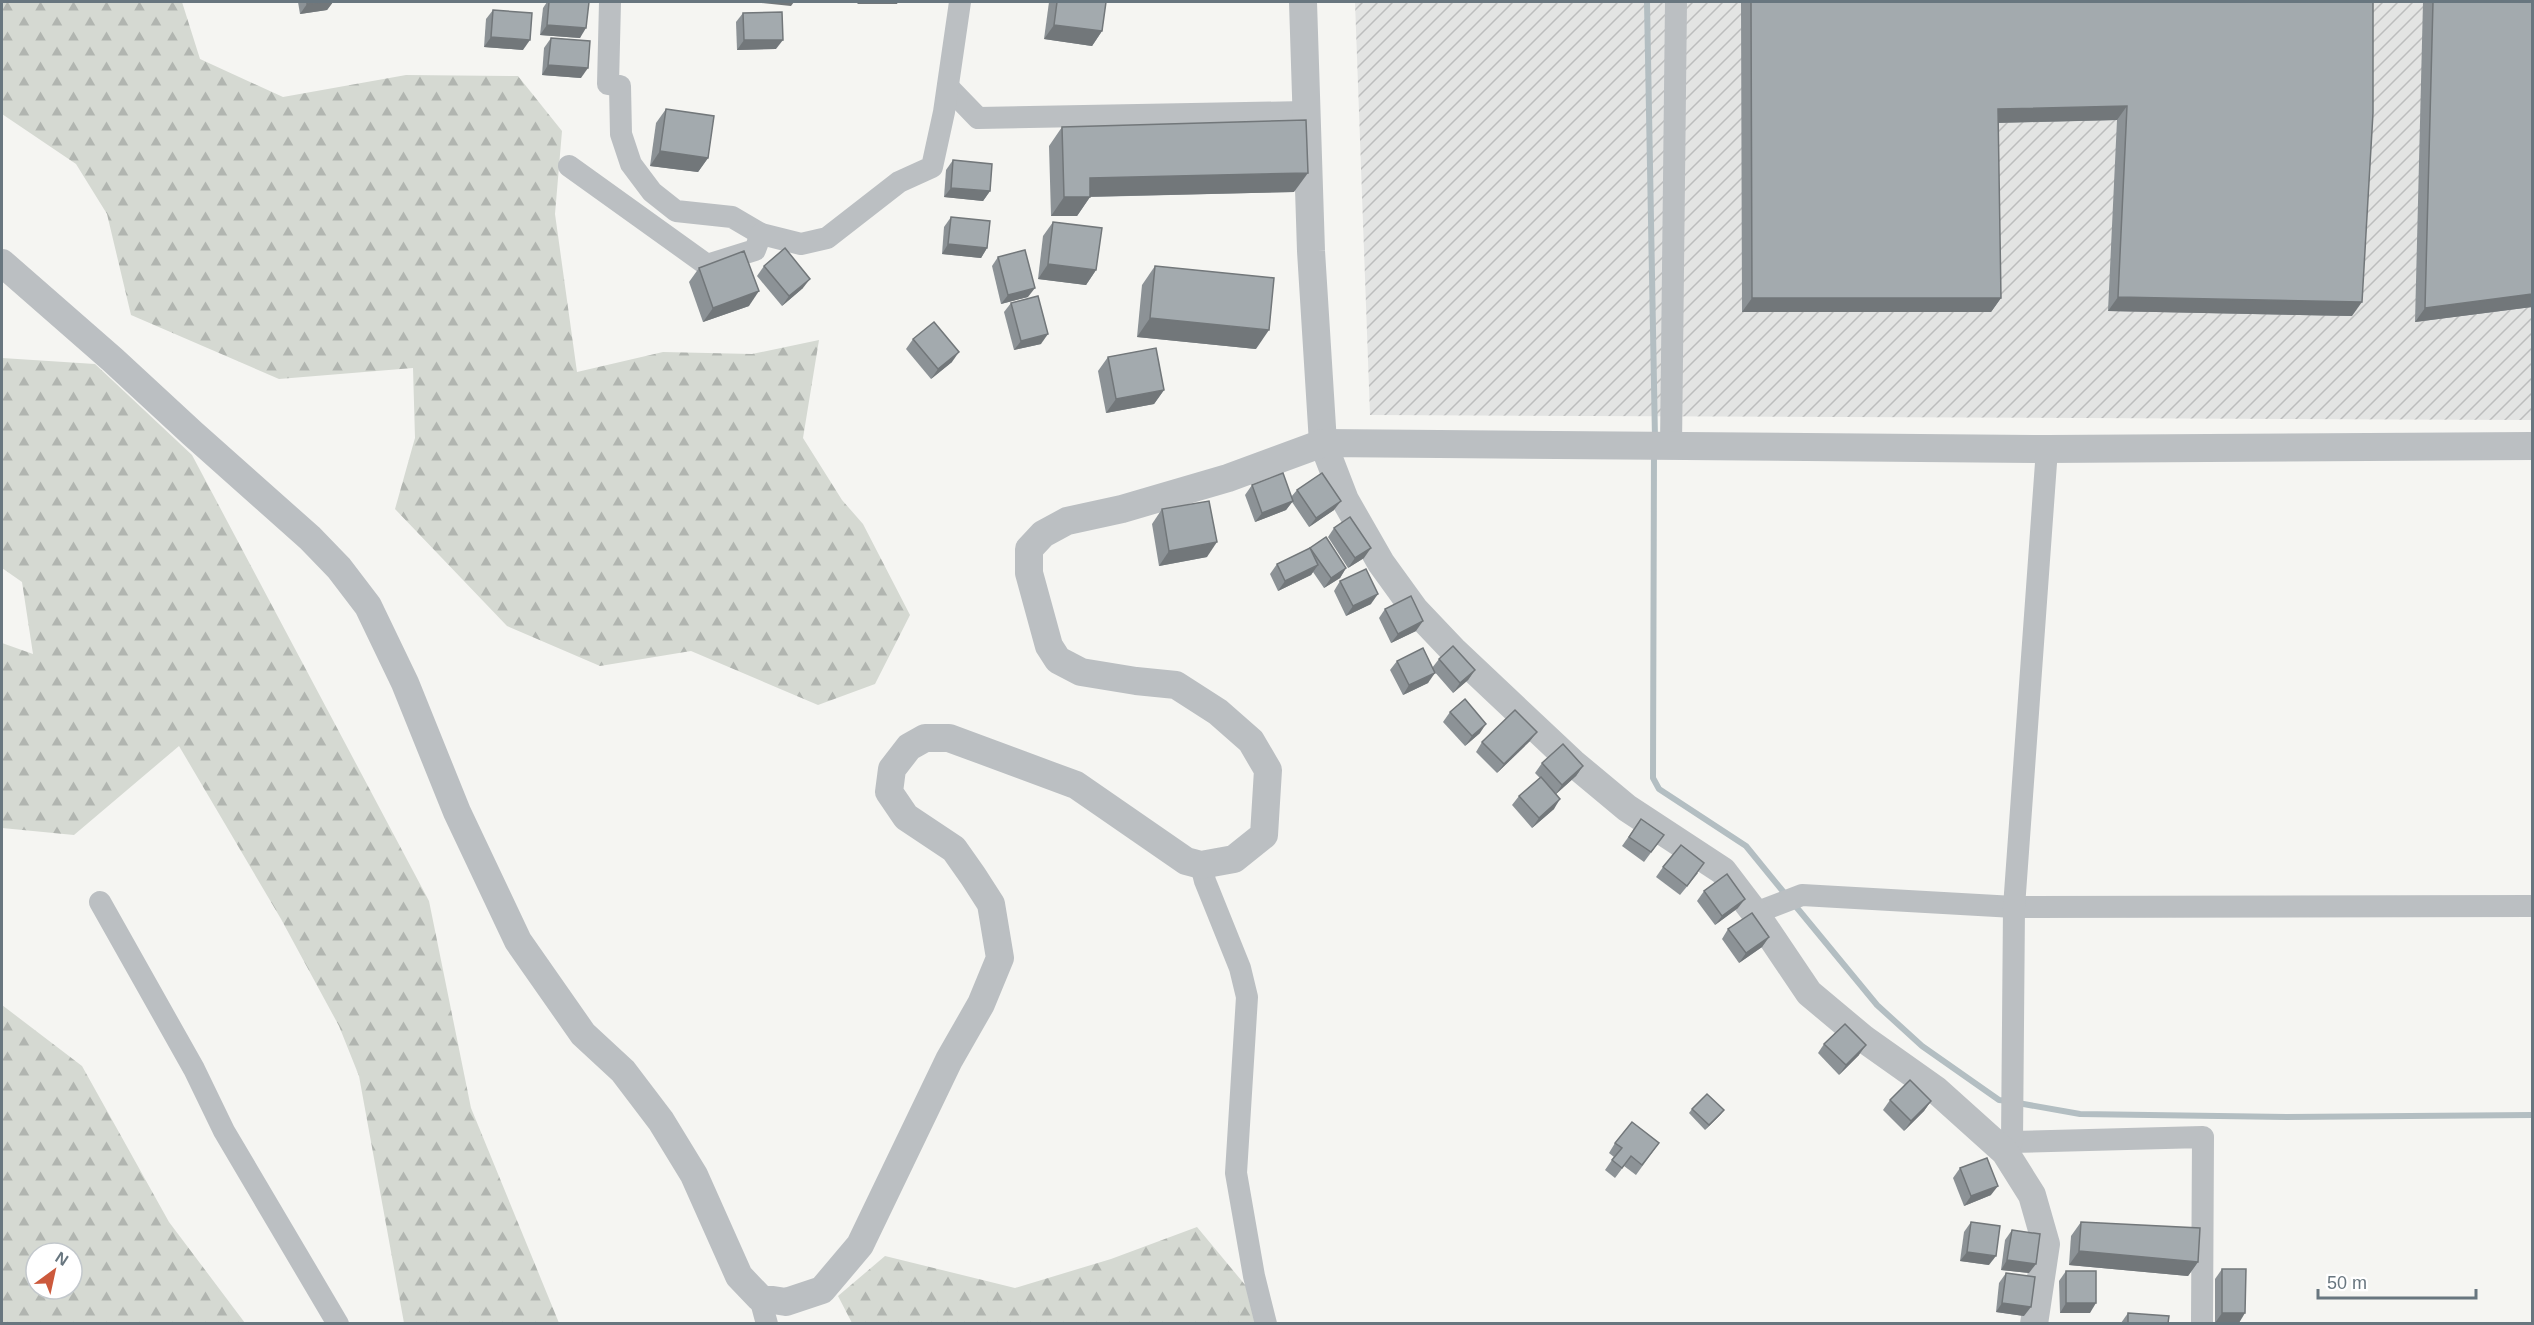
<svg xmlns="http://www.w3.org/2000/svg" width="2534" height="1325" font-family="Arial,sans-serif">
  <defs>
    <pattern id="industrial-furrows" width="10" height="10" patternUnits="userSpaceOnUse" patternTransform="scale(1.5)"><rect width="10" height="10" fill="#e3e4e3"/><path d="M-1 1l2-2M0 10L10 0M9 11l2-2" fill="none" stroke="#bcbdbd"/></pattern>
    <pattern id="forest-firs" width="22" height="20" patternUnits="userSpaceOnUse" patternTransform="scale(1.5)"><rect width="22" height="20" fill="#d5d9d2"/><path d="M5 1l3.5 6h-7zM16 11l3.5 6h-7z" fill="#b1b5b0"/></pattern>
  </defs>
  <rect width="100%" height="100%" fill="#f5f5f2"/>
  <!-- industrial -->
  <polygon fill="url(#industrial-furrows)" points="1355,2 2532,2 2532,420 1370,415"/>
  <!-- forest -->
  <g fill="url(#forest-firs)" fill-rule="evenodd">
    <polygon points="2,2 182,2 200,59 283,97 406,75 518,76 562,131 555,214 577,372 663,352 752,354 819,340 803,438 842,500 863,524 910,615 875,684 818,705 691,651 600,666 507,626 395,509 415,438 413,368 279,379 131,315 107,214 76,164 2,114"/>
    <polygon points="2,358 95,364 192,455 429,901 471,1108 559,1323 404,1323 359,1076 339,1026 281,919 179,746 74,835 2,828 2,643 33,654 22,582 2,568"/>
    <path d="M2,1005l80,61 87,156 76,101h-243zM36,1253h36v36h-36z"/>
    <polygon points="1197,1227 1246,1286 1257,1323 852,1323 838,1296 885,1256 1015,1288 1111,1259"/>
  </g>
  <g fill="none" stroke-linecap="round" stroke-linejoin="round">
    <!-- stream -->
    <g stroke="#b3bec2" stroke-width="6">
      <polyline points="1647,2 1655,439"/>
      <polyline points="1654,452 1653,778 1659,789 1746,846 1786,895"/>
      <polyline points="1793,903 1877,1005 1922,1046 1999,1100 2008,1101"/>
      <polyline points="2018,1103 2080,1114 2287,1117 2532,1115"/>
    </g>
    <!-- minor -->
    <g stroke="#bbbfc2" stroke-width="22">
      <polyline points="610,2 608,84 620,86 621,134 631,164 652,192 676,211 732,217 761,234"/>
      <polyline points="948,87 978,118 1305,112"/>
      <polyline points="569,166 707,265 755,250 761,234 801,244 827,238 899,182 932,167 944,112 960,2"/>
      <polyline points="1671,447 1676,2"/>
      <polyline points="1201,865 1205,881 1240,968 1247,997 1236,1173 1254,1276 1266,1324"/>
      <polyline points="100,902 194,1069 224,1131 338,1324"/>
      <polyline points="1755,913 1802,895 2014,907 2532,906"/>
      <polyline points="2012,1142 2203,1137 2202,1324"/>
      <polyline points="2005,1152 2012,1142 2014,907 2047,449"/>
      <polyline points="760,1298 767,1324"/>
    </g>
    <!-- tertiary -->
    <g stroke="#bbbfc2" stroke-width="28">
      <polyline points="1303,2 1311,251 1323,443 1345,500 1381,563 1415,610 1453,650 1573,763 1627,808 1723,871 1755,913 1809,993 1864,1039 1936,1090 2005,1152 2032,1195 2046,1244 2034,1324"/>
      <polyline points="2,263 113,360 192,433 310,538 339,568 368,606 405,683 457,812 518,941 583,1034 623,1071 661,1121 694,1175 739,1276 760,1298 786,1302 822,1290 860,1245 949,1060 981,1004 1000,958 991,904 973,876 954,849 906,817 889,792 892,769 909,747 925,738 949,738 1076,785 1186,861 1201,865 1234,859 1264,835 1268,770 1251,741 1218,712 1176,685 1136,681 1081,672 1058,660 1049,646 1029,573 1029,549 1043,534 1067,521 1122,509 1228,478 1323,443 2047,449 2532,446"/>
    </g>
  </g>
  <!-- wall -->
  <g fill="#8c9296">
    <polygon points="298,2 333,2 327,10 300,14"/>
    <polygon points="547,2 589,2 580,38 540,35 543,8"/>
    <polygon points="1049,2 1106,2 1102,31 1092,46 1044,39"/>
    <polygon points="1741,2 2373,2 2352,316 2108,311 2117,120 1998,123 2001,298 1991,312 1742,312"/>
    <polygon points="2423,2 2532,2 2532,307 2415,322"/>
    <polygon points="493,10 523,50 484,47 486,19"/>
    <polygon points="743,13 776,49 737,50 736,22"/>
    <polygon points="551,38 581,78 542,75 544,48"/>
    <polygon points="666,109 708,158 698,172 650,166 656,123"/>
    <polygon points="1062,127 1294,192 1090,197 1077,216 1051,216 1049,146"/>
    <polygon points="953,160 990,191 983,201 944,197 946,170"/>
    <polygon points="951,217 987,248 981,258 942,254 944,227"/>
    <polygon points="1053,222 1096,270 1086,285 1038,279 1043,236"/>
    <polygon points="998,257 1028,297 1001,304 992,266"/>
    <polygon points="764,266 803,288 782,306 757,276"/>
    <polygon points="1155,266 1256,349 1137,337 1142,285"/>
    <polygon points="699,268 749,306 703,322 689,282"/>
    <polygon points="1011,303 1041,344 1014,350 1004,312"/>
    <polygon points="913,339 952,362 931,379 906,349"/>
    <polygon points="1108,357 1164,390 1154,404 1106,413 1098,371"/>
    <polygon points="1252,485 1291,497 1297,490 1334,510 1309,527 1292,502 1286,510 1255,522 1245,495"/>
    <polygon points="1162,509 1207,557 1159,566 1152,524"/>
    <polygon points="1334,528 1364,558 1348,568 1328,537"/>
    <polygon points="1310,549 1346,568 1340,578 1324,588 1313,572 1311,575 1278,591 1270,574 1277,564"/>
    <polygon points="1340,581 1371,604 1346,616 1334,591"/>
    <polygon points="1385,609 1416,631 1391,643 1379,618"/>
    <polygon points="1439,659 1475,670 1468,680 1453,693 1433,670 1428,683 1403,695 1390,670 1397,661 1432,668"/>
    <polygon points="1450,712 1480,733 1465,746 1443,722"/>
    <polygon points="1530,741 1497,773 1476,752 1482,742"/>
    <polygon points="1542,763 1583,766 1576,776 1556,794 1554,809 1532,828 1512,805 1519,796 1540,778 1535,773"/>
    <polygon points="1641,819 1664,835 1644,862 1622,846"/>
    <polygon points="1663,867 1698,873 1680,895 1656,877"/>
    <polygon points="1704,891 1738,908 1715,925 1697,901"/>
    <polygon points="1728,929 1769,937 1762,947 1739,963 1722,939"/>
    <polygon points="1824,1044 1859,1055 1839,1075 1818,1053"/>
    <polygon points="1890,1100 1931,1101 1924,1111 1904,1131 1883,1110"/>
    <polygon points="1692,1109 1724,1110 1720,1115 1705,1130 1689,1113"/>
    <polygon points="1615,1143 1659,1143 1636,1175 1624,1166 1615,1178 1605,1170 1614,1157 1609,1153"/>
    <polygon points="1960,1168 1991,1195 1964,1206 1953,1178"/>
    <polygon points="1971,1222 1989,1265 1960,1261 1964,1232"/>
    <polygon points="2081,1222 2198,1262 2188,1276 2069,1265 2071,1236"/>
    <polygon points="2012,1230 2029,1273 2001,1270 2005,1240"/>
    <polygon points="2222,1269 2239,1323 2215,1323 2215,1279"/>
    <polygon points="2066,1271 2090,1313 2060,1313 2059,1281"/>
    <polygon points="2006,1273 2024,1316 1996,1312 1999,1283"/>
    <polygon points="2128,1313 2168,1323 2121,1323"/>
  </g>
  <!-- shaded-wall -->
  <g fill="#72777a">
    <polygon points="323,2 333,2 327,10 300,14 307,4"/>
    <polygon points="751,2 794,2 791,6"/>
    <polygon points="859,2 898,2 897,4 857,4"/>
    <polygon points="547,25 586,28 580,38 540,35"/>
    <polygon points="1054,25 1102,31 1092,46 1044,39"/>
    <polygon points="491,37 530,40 523,50 484,47"/>
    <polygon points="744,40 783,40 776,49 737,50"/>
    <polygon points="548,65 588,68 581,78 542,75"/>
    <polygon points="2127,106 2117,120 1988,123 1998,109"/>
    <polygon points="660,151 708,158 698,172 650,166"/>
    <polygon points="1308,173 1294,192 1077,197 1090,178"/>
    <polygon points="951,188 990,191 983,201 944,197"/>
    <polygon points="1064,197 1090,197 1077,216 1051,216"/>
    <polygon points="948,244 987,248 981,258 942,254"/>
    <polygon points="1048,264 1096,270 1086,285 1038,279"/>
    <polygon points="810,279 803,288 782,306 789,296"/>
    <polygon points="1035,288 1028,297 1001,304 1008,295"/>
    <polygon points="759,291 749,306 703,322 713,308"/>
    <polygon points="2532,294 2532,307 2415,322 2425,308"/>
    <polygon points="2118,297 2362,302 2352,316 2108,311"/>
    <polygon points="1752,298 2001,298 1991,312 1742,312"/>
    <polygon points="1150,318 1269,330 1256,349 1137,337"/>
    <polygon points="1048,334 1041,344 1014,350 1021,341"/>
    <polygon points="959,352 952,362 931,379 938,369"/>
    <polygon points="1164,390 1154,404 1106,413 1116,399"/>
    <polygon points="1293,501 1286,510 1255,522 1262,513"/>
    <polygon points="1341,501 1334,510 1309,527 1316,518"/>
    <polygon points="1217,542 1207,557 1159,566 1169,551"/>
    <polygon points="1371,548 1364,558 1348,568 1355,558"/>
    <polygon points="1318,565 1311,575 1278,591 1285,581"/>
    <polygon points="1346,568 1340,578 1324,588 1331,578"/>
    <polygon points="1378,594 1371,604 1346,616 1353,606"/>
    <polygon points="1423,621 1416,631 1391,643 1398,634"/>
    <polygon points="1475,670 1468,680 1453,693 1460,683"/>
    <polygon points="1435,673 1428,683 1403,695 1409,685"/>
    <polygon points="1486,724 1480,733 1465,746 1472,736"/>
    <polygon points="1537,732 1530,741 1497,773 1504,764"/>
    <polygon points="1583,766 1576,776 1555,795 1562,785"/>
    <polygon points="1560,799 1554,809 1532,828 1539,818"/>
    <polygon points="1745,899 1738,908 1715,925 1722,916"/>
    <polygon points="1769,937 1762,947 1739,963 1746,953"/>
    <polygon points="1866,1045 1859,1055 1839,1075 1846,1065"/>
    <polygon points="1931,1101 1924,1111 1904,1131 1911,1121"/>
    <polygon points="1724,1110 1720,1115 1705,1130 1709,1125"/>
    <polygon points="1998,1186 1991,1195 1964,1206 1971,1196"/>
    <polygon points="2079,1251 2198,1262 2188,1276 2069,1265"/>
    <polygon points="1967,1252 1996,1256 1989,1265 1960,1261"/>
    <polygon points="2007,1260 2036,1264 2029,1273 2001,1270"/>
    <polygon points="2002,1303 2031,1307 2024,1316 1996,1312"/>
    <polygon points="2066,1303 2096,1303 2090,1313 2060,1313"/>
    <polygon points="2222,1313 2245,1313 2239,1323 2215,1323"/>
  </g>
  <!-- building -->
  <g fill="#a3aaae" stroke="#72777a" stroke-width="1.5">
    <polygon points="307,2 323,2 307,4"/>
    <polygon points="549,2 589,2 586,28 547,25"/>
    <polygon points="1057,2 1106,2 1102,31 1054,25"/>
    <polygon points="1751,2 2373,2 2373,113 2362,302 2118,297 2127,106 1998,109 2001,298 1752,298"/>
    <polygon points="2433,2 2532,2 2532,294 2425,308"/>
    <polygon points="493,10 532,13 530,40 491,37"/>
    <polygon points="782,12 783,40 744,40 743,13"/>
    <polygon points="551,38 590,41 588,68 548,65"/>
    <polygon points="666,109 714,116 708,158 660,151"/>
    <polygon points="1306,120 1308,173 1090,178 1090,197 1064,197 1062,127"/>
    <polygon points="953,160 992,164 990,191 951,188"/>
    <polygon points="951,217 990,221 987,248 948,244"/>
    <polygon points="1053,222 1102,228 1096,270 1048,264"/>
    <polygon points="785,248 810,279 789,296 764,266"/>
    <polygon points="1025,250 1035,288 1008,295 998,257"/>
    <polygon points="744,251 759,291 713,308 699,268"/>
    <polygon points="1155,266 1274,278 1269,330 1150,318"/>
    <polygon points="1038,296 1048,334 1021,341 1011,303"/>
    <polygon points="934,322 959,352 938,369 913,339"/>
    <polygon points="1156,348 1164,390 1116,399 1108,357"/>
    <polygon points="1283,473 1293,501 1262,513 1252,485"/>
    <polygon points="1322,473 1341,501 1316,518 1297,490"/>
    <polygon points="1209,501 1217,542 1169,551 1162,509"/>
    <polygon points="1350,517 1371,548 1355,558 1334,528"/>
    <polygon points="1326,537 1346,568 1331,578 1310,548"/>
    <polygon points="1310,548 1318,565 1285,581 1277,564"/>
    <polygon points="1366,569 1378,594 1353,606 1340,581"/>
    <polygon points="1411,596 1423,621 1398,634 1385,609"/>
    <polygon points="1453,646 1475,670 1460,683 1439,659"/>
    <polygon points="1423,648 1435,673 1409,685 1397,661"/>
    <polygon points="1465,699 1486,724 1472,736 1450,712"/>
    <polygon points="1515,710 1537,732 1504,764 1482,742"/>
    <polygon points="1563,744 1583,766 1562,785 1542,763"/>
    <polygon points="1541,777 1560,799 1539,818 1519,796"/>
    <polygon points="1641,819 1664,835 1651,852 1629,837"/>
    <polygon points="1681,845 1704,863 1687,886 1663,867"/>
    <polygon points="1727,874 1745,899 1722,916 1704,891"/>
    <polygon points="1752,913 1769,937 1746,953 1728,929"/>
    <polygon points="1845,1024 1866,1045 1846,1065 1824,1044"/>
    <polygon points="1910,1080 1931,1101 1911,1121 1890,1100"/>
    <polygon points="1707,1094 1724,1110 1709,1125 1692,1109"/>
    <polygon points="1632,1122 1659,1143 1642,1165 1631,1156 1622,1168 1612,1160 1622,1148 1615,1143"/>
    <polygon points="1987,1158 1998,1186 1971,1196 1960,1168"/>
    <polygon points="1971,1222 2000,1226 1996,1256 1967,1252"/>
    <polygon points="2081,1222 2200,1228 2198,1262 2079,1251"/>
    <polygon points="2012,1230 2040,1234 2036,1264 2007,1260"/>
    <polygon points="2222,1269 2246,1269 2245,1313 2222,1313"/>
    <rect x="2066" y="1271" width="30" height="32"/>
    <polygon points="2006,1273 2035,1277 2031,1307 2002,1303"/>
    <polygon points="2128,1313 2169,1316 2168,1323 2128,1323"/>
  </g>
  <!-- border -->
  <rect width="2534" height="1325" fill="none" stroke="#68767f" stroke-width="6"/>
  <!-- north arrow -->
  <g transform="translate(54 1271) rotate(33)"><circle r="28" fill="#ffffff" stroke="#c3c8cc" stroke-width="1.5"/>
  <path d="M0-4.5L10 22L0 15L-10 22Z" fill="#cc593c"/>
  <text y="-9" font-size="16" font-weight="bold" text-anchor="middle" fill="#68767f">N</text>
  </g>
  <!-- scale -->
  <path d="M2318 1289v9h158v-9" fill="none" stroke="#68767f" stroke-width="3"/>
  <text x="2327" y="1289" font-size="18" fill="#68767f" stroke="#ffffff" stroke-width="4.5" paint-order="stroke">50 m</text>
</svg>
